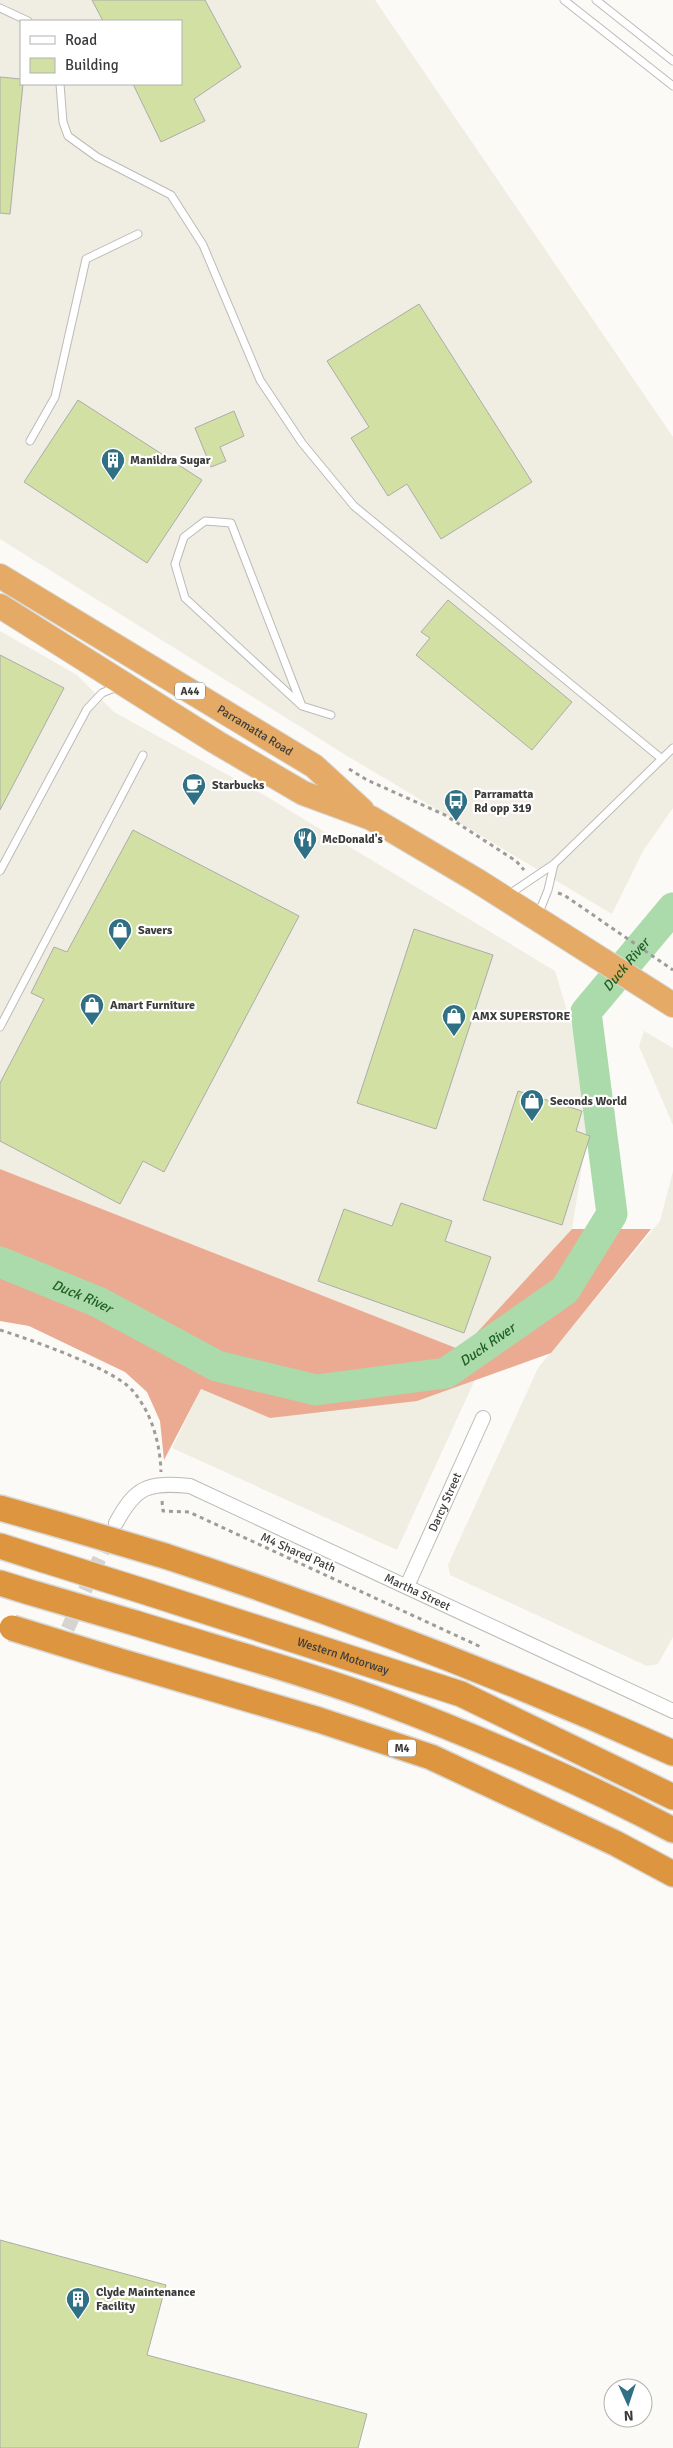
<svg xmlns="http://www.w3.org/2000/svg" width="673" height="2448" font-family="Signika,sans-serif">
  <rect width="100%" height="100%" fill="#fbfaf6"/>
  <!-- built -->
  <g fill="#f0ede3" fill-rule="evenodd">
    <path d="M0,0h375l298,437v371l-30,43 -31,63 -268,-160 -344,-215zM21,21h160v63h-160z"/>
    <polygon points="0,631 77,675 114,712 264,795 555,971 593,1097 572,1229 462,1351 0,1169"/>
    <polygon points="644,1031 673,1048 673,1125 639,1046"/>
    <polygon points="673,1171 673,1637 658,1664 647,1666 450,1575 448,1565 538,1368 660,1221"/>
    <polygon points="478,1373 397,1550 172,1448 201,1389 270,1418"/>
  </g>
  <!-- forest -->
  <polygon fill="#eaab92" points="0,1169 461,1350 572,1229 651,1229 551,1353 417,1401 270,1418 201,1389 164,1460 160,1421 147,1392 125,1372 29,1326 0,1321"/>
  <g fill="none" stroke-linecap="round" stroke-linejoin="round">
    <!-- river -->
    <path stroke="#abdbab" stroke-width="31" id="s1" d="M0,1262l98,40 119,64 99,24 130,-17 119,-83 47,-76 -26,-202 87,-104"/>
  </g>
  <!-- building -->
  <g fill="#d2e1a3" stroke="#abaca9">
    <polygon points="92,0 205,0 241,67 194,99 205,121 161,142 133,84 181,84 181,21 103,21"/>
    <polygon points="0,77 21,79 21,84 23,84 10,214 0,213"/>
    <polygon points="419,304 532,482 441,539 407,484 388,496 351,438 369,427 327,361"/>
    <polygon points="78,400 202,480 147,563 24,482"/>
    <polygon points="234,411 244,436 220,447 226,461 211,467 195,428"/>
    <polygon points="448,600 572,702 532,750 416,655 430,638 421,632"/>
    <polygon points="0,655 64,688 0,810"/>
    <polygon points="133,830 299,916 164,1172 143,1161 120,1204 0,1141 0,1083 44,999 31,993 54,947 67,952"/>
    <polygon points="414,929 493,955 436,1129 357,1103"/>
    <polygon points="518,1091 582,1111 576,1131 590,1136 562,1225 483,1200"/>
    <polygon points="401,1203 452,1221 445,1241 491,1257 464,1333 318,1281 344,1209 392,1226"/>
    <polygon points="0,2240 166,2285 147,2355 367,2414 358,2448 0,2448"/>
  </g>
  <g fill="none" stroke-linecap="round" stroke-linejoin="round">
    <!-- minor-tunnel -->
    <polyline stroke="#d5d4d0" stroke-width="14" stroke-dasharray="14 7" stroke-linecap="butt" points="59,1648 110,1535"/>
    <!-- service casing -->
    <g stroke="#bcbbb8" stroke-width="9">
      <g id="service">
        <polyline points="564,0 673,86"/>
        <polyline points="596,0 673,61"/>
        <polyline points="0,8 28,21"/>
        <polyline points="60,84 63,122 68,136 97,157 171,195 203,245 260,380 302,443 354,506 662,759"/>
        <polyline points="30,441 55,397 86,259 138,234"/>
        <polyline points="302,706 231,523 205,521 184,537 175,564 185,598 302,706 331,715"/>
        <polyline points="0,871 87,709 102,693 119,686"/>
        <polyline points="508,895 554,864 673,748"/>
        <polyline points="538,915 548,890 554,864"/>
        <polyline points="0,1027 143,755"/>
      </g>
    </g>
    <!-- minor casing -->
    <g stroke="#bcbbb8" stroke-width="16">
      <g id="minor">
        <path id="s2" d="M116,1523c20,-37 32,-41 74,-37l483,225"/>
        <path id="s3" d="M407,1586l76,-168"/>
      </g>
    </g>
    <!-- trunk casing -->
    <g stroke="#d8d8d7" stroke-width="26">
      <g id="trunk">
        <path id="s4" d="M0,576l314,190 48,44"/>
        <polyline points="0,606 216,742 303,793 371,818 476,880 673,1005"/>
      </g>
    </g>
    <!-- motorway casing -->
    <g stroke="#d8d8d7" stroke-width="28">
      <g id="motorway">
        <polyline points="0,1508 60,1525"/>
        <polyline points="0,1546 44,1560"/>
        <path d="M165,1556c173,57 342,122 508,197"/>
        <polyline points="0,1583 29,1592"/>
        <path id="s5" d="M149,1593l312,101 212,103"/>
        <path d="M135,1623c80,25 162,47 241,76 101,38 202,81 297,131"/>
        <polyline points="116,1660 319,1720 431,1757 615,1843 673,1874"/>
      </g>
    </g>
    <!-- path -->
    <g stroke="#9d9c99" stroke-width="3" stroke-dasharray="4 4" stroke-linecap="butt">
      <polyline points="349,769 367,780 445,815 516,861 524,870"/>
      <polyline points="558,893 564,895 673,970"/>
      <path d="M0,1330c29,9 114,39 132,60 20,23 28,53 29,82"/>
      <polyline points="162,1501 163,1511 189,1512 481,1647"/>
    </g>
    <!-- service -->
    <use href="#service" stroke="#fff" stroke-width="7"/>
    <!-- minor -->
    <use href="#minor" stroke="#fff" stroke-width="14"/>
    <!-- trunk -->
    <use href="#trunk" stroke="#e4aa66" stroke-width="24"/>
    <!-- motorway -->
    <use href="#motorway" stroke="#dd9540" stroke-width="25"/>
    <!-- motorway-bridge casing -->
    <g stroke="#d8d8d7" stroke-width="28" stroke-linecap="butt">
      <g id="motorway-bridge">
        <polyline points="60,1525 165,1556"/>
        <polyline points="44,1560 149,1593"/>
        <polyline points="29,1592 135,1623"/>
        <polyline points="12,1628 116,1660"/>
      </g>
    </g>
    <!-- motorway-bridge -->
    <use href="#motorway-bridge" stroke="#dd9540" stroke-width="25"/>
  </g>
  <!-- icons -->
  <defs>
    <g id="building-pin" transform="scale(1.25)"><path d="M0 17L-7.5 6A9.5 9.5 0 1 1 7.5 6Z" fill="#307084" stroke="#fff"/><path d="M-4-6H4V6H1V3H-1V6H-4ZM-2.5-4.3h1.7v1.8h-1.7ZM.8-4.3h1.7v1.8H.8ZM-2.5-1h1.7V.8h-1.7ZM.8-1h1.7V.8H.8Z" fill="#fff"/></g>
    <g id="cafe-pin" transform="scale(1.25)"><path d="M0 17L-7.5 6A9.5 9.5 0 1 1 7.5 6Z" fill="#307084" stroke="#fff"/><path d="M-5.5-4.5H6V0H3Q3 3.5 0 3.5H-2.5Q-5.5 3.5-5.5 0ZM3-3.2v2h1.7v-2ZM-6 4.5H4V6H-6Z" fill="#fff"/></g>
    <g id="bus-pin" transform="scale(1.25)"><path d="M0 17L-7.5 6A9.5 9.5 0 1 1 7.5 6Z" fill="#307084" stroke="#fff"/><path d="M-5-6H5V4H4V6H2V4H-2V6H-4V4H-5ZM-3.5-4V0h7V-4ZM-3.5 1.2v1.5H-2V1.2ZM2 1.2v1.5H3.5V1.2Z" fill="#fff"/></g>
    <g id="restaurant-pin" transform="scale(1.25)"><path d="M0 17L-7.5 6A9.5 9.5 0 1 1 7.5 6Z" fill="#307084" stroke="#fff"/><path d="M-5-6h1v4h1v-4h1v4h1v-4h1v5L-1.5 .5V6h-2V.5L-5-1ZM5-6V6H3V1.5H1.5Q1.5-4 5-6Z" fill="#fff"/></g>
    <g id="shop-pin" transform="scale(1.25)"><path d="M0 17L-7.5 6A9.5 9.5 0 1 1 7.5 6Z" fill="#307084" stroke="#fff"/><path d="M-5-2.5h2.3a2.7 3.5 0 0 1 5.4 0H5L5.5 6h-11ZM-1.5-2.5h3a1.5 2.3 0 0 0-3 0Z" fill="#fff"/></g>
  </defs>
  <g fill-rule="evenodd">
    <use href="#building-pin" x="113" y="460"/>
    <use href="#cafe-pin" x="194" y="785"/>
    <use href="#bus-pin" x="456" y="801"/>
    <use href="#restaurant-pin" x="305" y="839"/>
    <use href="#shop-pin" x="120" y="930"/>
    <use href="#shop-pin" x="92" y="1005"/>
    <use href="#shop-pin" x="454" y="1016"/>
    <use href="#shop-pin" x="532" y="1101"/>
    <use href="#building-pin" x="78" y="2299"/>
  </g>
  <g text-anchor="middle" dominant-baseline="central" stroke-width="4.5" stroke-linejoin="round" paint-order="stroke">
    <!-- shield labels -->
    <g fill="#fff" stroke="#767674" stroke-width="1">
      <rect x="175" y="682.5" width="30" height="17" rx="4"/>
      <rect x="388" y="1739.5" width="28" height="17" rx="4"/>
    </g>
    <g font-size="11" font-weight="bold" fill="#3b3b39">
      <text x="190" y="691">A44</text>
      <text x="402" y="1748">M4</text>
    </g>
    <!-- poi labels -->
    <g font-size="12" font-weight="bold" fill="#3b3b39" stroke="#fff" text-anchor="start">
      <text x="130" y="460">Manildra Sugar</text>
      <text x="212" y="785">Starbucks</text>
      <text x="474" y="794">Parramatta<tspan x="474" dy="14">Rd opp 319</tspan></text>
      <text x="322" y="839">McDonald's</text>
      <text x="138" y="930">Savers</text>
      <text x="110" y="1005">Amart Furniture</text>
      <text x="472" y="1016">AMX SUPERSTORE</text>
      <text x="550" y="1101">Seconds World</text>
      <text x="96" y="2292">Clyde Maintenance<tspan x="96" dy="14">Facility</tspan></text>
    </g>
    <!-- street labels -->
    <g font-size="12" fill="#3b3b39" stroke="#fff">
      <text stroke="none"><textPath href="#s4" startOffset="298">Parramatta Road</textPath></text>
      <text stroke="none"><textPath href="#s3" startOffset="92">Darcy Street</textPath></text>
      <text transform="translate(298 1553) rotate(24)">M4 Shared Path</text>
      <text stroke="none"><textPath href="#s2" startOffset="342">Martha Street</textPath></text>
      <text stroke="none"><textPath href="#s5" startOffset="204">Western Motorway</textPath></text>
    </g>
    <!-- water labels -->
    <g font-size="14" font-style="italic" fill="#1f5f24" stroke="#fff">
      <text stroke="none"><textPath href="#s1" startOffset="974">Duck River</textPath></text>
      <text stroke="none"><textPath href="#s1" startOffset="89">Duck River</textPath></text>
      <text stroke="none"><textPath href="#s1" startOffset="524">Duck River</textPath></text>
    </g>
  </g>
  <!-- legend -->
  <rect x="20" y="20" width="162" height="65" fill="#ffffff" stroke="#b1b1b0"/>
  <rect x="30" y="36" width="25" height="8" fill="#ffffff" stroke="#b1b1b0"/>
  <text x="65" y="45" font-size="15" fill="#3b3b39">Road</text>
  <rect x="30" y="58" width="25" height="15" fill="#d2e1a3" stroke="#b1b1b0"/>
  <text x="65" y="70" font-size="15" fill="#3b3b39">Building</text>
  <!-- north arrow -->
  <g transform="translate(628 2403) rotate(177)"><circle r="24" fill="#ffffff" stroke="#b1b1b0"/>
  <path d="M0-4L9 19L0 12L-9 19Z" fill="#307084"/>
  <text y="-8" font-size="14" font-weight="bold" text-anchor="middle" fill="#3b3b39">N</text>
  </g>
</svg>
